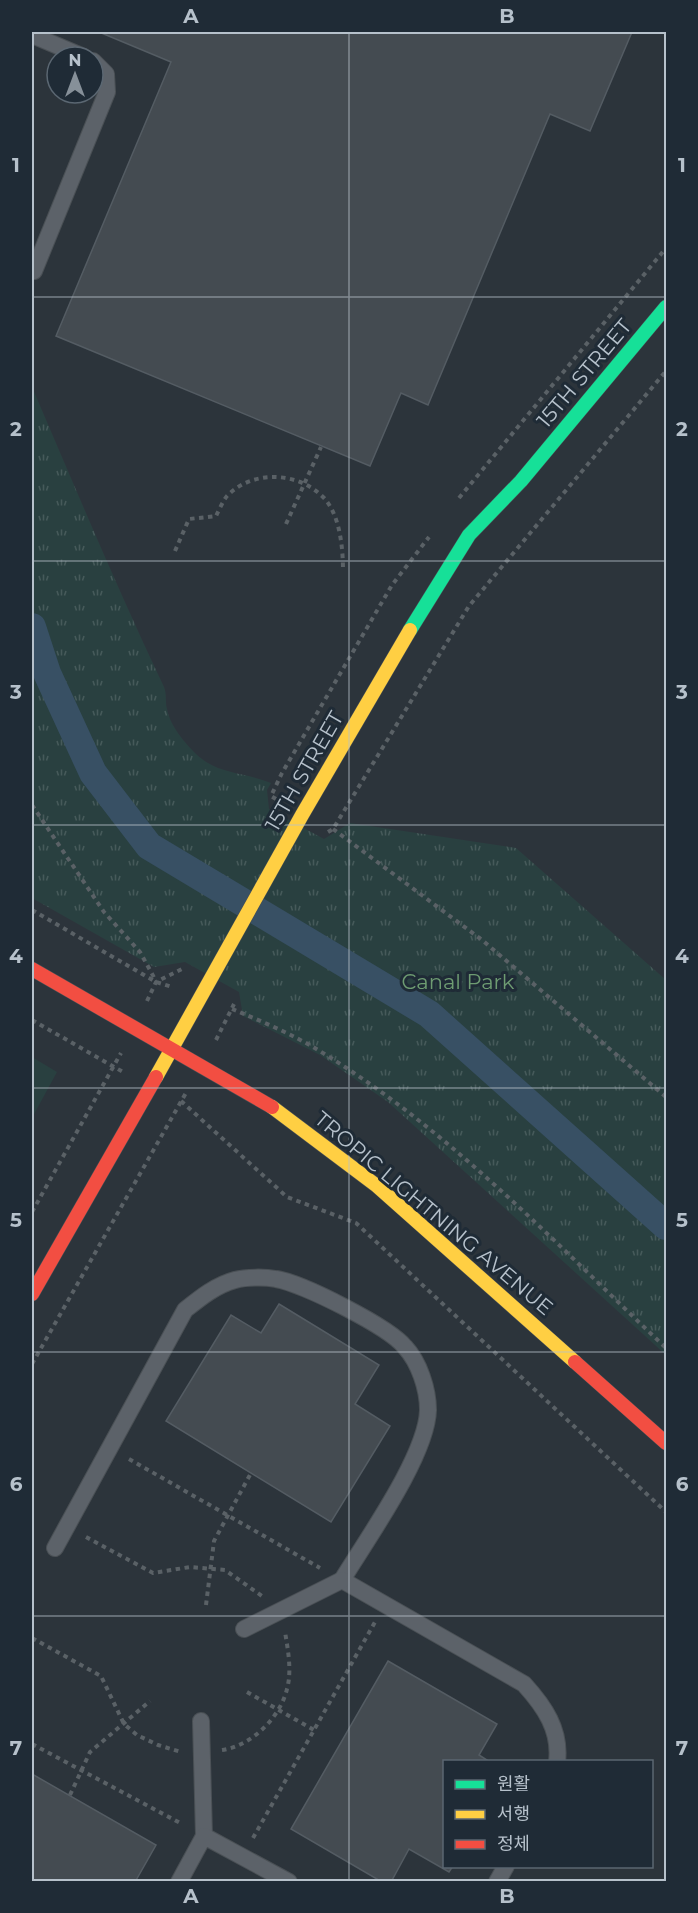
<svg xmlns="http://www.w3.org/2000/svg" width="698" height="1913" font-family="Montserrat,'Noto Sans KR',sans-serif">
  <defs>
    <pattern id="park-tufts" width="24" height="20" patternUnits="userSpaceOnUse" patternTransform="scale(1.5)"><rect width="24" height="20" fill="#294040"/><path d="M3 7l-1-3M5 7V3M7 7l1-3M15 17l-1-3M17 17v-4M19 17l1-3" fill="none" stroke="#465a5a"/></pattern>
  </defs>
  <rect width="100%" height="100%" fill="#2c343b"/>
  <!-- grass -->
  <polygon fill="#294040" points="32,1057 57,1072 32,1118"/>
  <!-- park -->
  <path fill="url(#park-tufts)" d="M32,387c43,100 85,201 132,300 3,7 1,15 3,22 3,17 18,34 29,45 22,21 49,18 75,29l-4,7 2,19 55,30 26,-16 166,25 150,132v375l-278,-253 -68,-47 -77,-39 -4,-24 -54,-30 -31,5 -122,-69z"/>
  <g fill="none" stroke-linecap="round" stroke-linejoin="round">
    <!-- canal -->
    <polyline stroke="#385064" stroke-width="28" points="32,627 47,673 93,773 149,846 429,1014 666,1226"/>
  </g>
  <!-- building -->
  <g fill="#444b51" stroke="#545c63" stroke-width="1.5">
    <polygon points="99,32 632,32 590,131 550,114 428,405 401,393 370,466 56,336 171,62"/>
    <polygon points="279,1304 379,1365 355,1404 390,1426 331,1522 166,1421 231,1315 261,1333"/>
    <polygon points="388,1661 497,1724 479,1755 490,1762 444,1762 444,1866 453,1866 449,1872 409,1849 391,1882 382,1882 291,1829"/>
    <polygon points="32,1774 156,1845 135,1882 32,1882"/>
  </g>
  <g fill="none" stroke-linecap="round" stroke-linejoin="round">
    <!-- lane casing -->
    <g stroke="#4a5055" stroke-width="18">
      <g id="lane">
        <polyline points="32,35 84,57"/>
        <polyline points="32,264 34,271 107,92 106,74 93,61"/>
        <path d="M55,1548l130,-238c15,-12 31,-25 50,-30 11,-3 30,-3 41,-1 26,4 113,48 129,68 14,15 23,42 23,63 -1,45 -61,129 -86,170l182,104c20,22 37,46 33,78"/>
        <polyline points="244,1629 342,1580"/>
        <polyline points="201,1721 204,1836"/>
        <polyline points="179,1882 204,1836 289,1882"/>
        <polyline points="497,1882 506,1866"/>
      </g>
    </g>
    <!-- fast casing -->
    <g stroke="#4a5055" stroke-width="15">
      <polyline id="fast" points="410,630 469,535 521,481 666,307"/>
    </g>
    <!-- slow casing -->
    <g stroke="#4a5055" stroke-width="15">
      <g id="slow">
        <polyline points="156,1077 302,815 410,630"/>
        <polyline points="272,1107 377,1186 575,1362"/>
      </g>
    </g>
    <!-- jam casing -->
    <g stroke="#4a5055" stroke-width="15">
      <g id="jam">
        <polyline points="32,969 272,1107"/>
        <polyline points="32,1294 156,1077"/>
        <polyline points="575,1362 666,1443"/>
      </g>
    </g>
    <!-- path -->
    <g stroke="#5a6166" stroke-width="4" stroke-dasharray="4.5 4.5" stroke-linecap="butt">
      <polyline points="459,498 666,248"/>
      <polyline points="286,524 321,447"/>
      <path d="M175,551l14,-32 27,-3c3,-6 7,-15 11,-20 25,-26 70,-25 96,1 17,17 20,51 20,74"/>
      <polyline points="276,799 271,796 282,773 392,585 429,537"/>
      <polyline points="32,805 104,912 140,952 156,981"/>
      <polyline points="333,829 482,940 666,1097"/>
      <polyline points="328,832 333,829 469,606 666,371"/>
      <polyline points="32,910 156,982 172,987"/>
      <polyline points="147,1001 156,982 182,969"/>
      <path d="M232,1009c29,12 60,25 86,41 131,79 238,194 348,298"/>
      <polyline points="32,1020 123,1072"/>
      <polyline points="216,1040 234,1004"/>
      <polyline points="181,1101 287,1197 356,1223 666,1512"/>
      <polyline points="32,1212 121,1053"/>
      <polyline points="32,1364 187,1091"/>
      <polyline points="129,1459 320,1568"/>
      <polyline points="86,1537 153,1573 190,1567 225,1570 262,1596"/>
      <polyline points="206,1605 214,1541 251,1473"/>
      <polyline points="32,1638 101,1676 124,1724 137,1735 158,1745 181,1752"/>
      <polyline points="247,1692 314,1730"/>
      <polyline points="32,1744 182,1824"/>
      <path d="M222,1750c29,-4 58,-32 65,-61 5,-18 1,-39 -2,-57"/>
      <polyline points="70,1795 90,1752 150,1701"/>
      <polyline points="253,1838 375,1622"/>
    </g>
    <!-- lane -->
    <use href="#lane" stroke="#5c6269" stroke-width="16"/>
    <!-- fast -->
    <use href="#fast" stroke="#16e098" stroke-width="14"/>
    <!-- slow -->
    <use href="#slow" stroke="#ffcf43" stroke-width="14"/>
    <!-- jam -->
    <use href="#jam" stroke="#f24e42" stroke-width="14"/>
  </g>
  <!-- grid -->
  <path fill="none" stroke="#b6c1cb" stroke-width="1.5" stroke-opacity="0.55" d="M349,32v1850M32,297h634M32,561h634M32,825h634M32,1088h634M32,1352h634M32,1616h634"/>
  <g text-anchor="middle" dominant-baseline="central" stroke-width="6" stroke-linejoin="round" paint-order="stroke">
    <!-- street labels -->
    <g font-size="21" fill="#b6c1cb" stroke="#1f2b36">
      <text transform="translate(584 373) rotate(-50)">15TH STREET</text>
      <text transform="translate(304 771) rotate(-60)">15TH STREET</text>
      <text transform="translate(434 1213) rotate(40)">TROPIC LIGHTNING AVENUE</text>
    </g>
    <!-- park labels -->
    <g font-size="21" fill="#6e9c72" stroke="#1f2b36">
      <text x="458" y="981">Canal Park</text>
    </g>
  </g>
  <!-- border -->
  <rect width="698" height="1913" fill="none" stroke="#1f2b36" stroke-width="66"/>
  <!-- legend -->
  <rect x="443" y="1760" width="210" height="108" fill="#1f2b36" stroke="#5b6772" stroke-width="1.5"/>
  <rect x="455" y="1780" width="30" height="9" fill="#16e098" stroke="#5b6772" stroke-width="1.5"/>
  <text x="497" y="1790" font-size="18" fill="#b6c1cb">원활</text>
  <rect x="455" y="1810" width="30" height="9" fill="#ffcf43" stroke="#5b6772" stroke-width="1.5"/>
  <text x="497" y="1820" font-size="18" fill="#b6c1cb">서행</text>
  <rect x="455" y="1840" width="30" height="9" fill="#f24e42" stroke="#5b6772" stroke-width="1.5"/>
  <text x="497" y="1850" font-size="18" fill="#b6c1cb">정체</text>
  <!-- north arrow -->
  <g transform="translate(75 75)"><circle r="28" fill="#1f2b36" stroke="#5b6772" stroke-width="1.5"/>
  <path d="M0-4.5L10 22L0 15L-10 22Z" fill="#869099"/>
  <text y="-9" font-size="16" font-weight="bold" text-anchor="middle" fill="#b6c1cb">N</text>
  </g>
  <rect x="33" y="33" width="632" height="1847" fill="none" stroke="#b6c1cb" stroke-width="2"/>
  <g font-size="20" text-anchor="middle" font-weight="bold" fill="#b6c1cb">
    <text x="191" y="23">A</text>
    <text x="507" y="23">B</text>
    <text x="16" y="172">1</text>
    <text x="682" y="172">1</text>
    <text x="16" y="436">2</text>
    <text x="682" y="436">2</text>
    <text x="16" y="699">3</text>
    <text x="682" y="699">3</text>
    <text x="16" y="963">4</text>
    <text x="682" y="963">4</text>
    <text x="16" y="1227">5</text>
    <text x="682" y="1227">5</text>
    <text x="16" y="1491">6</text>
    <text x="682" y="1491">6</text>
    <text x="16" y="1755">7</text>
    <text x="682" y="1755">7</text>
    <text x="191" y="1903">A</text>
    <text x="507" y="1903">B</text>
  </g>
</svg>
